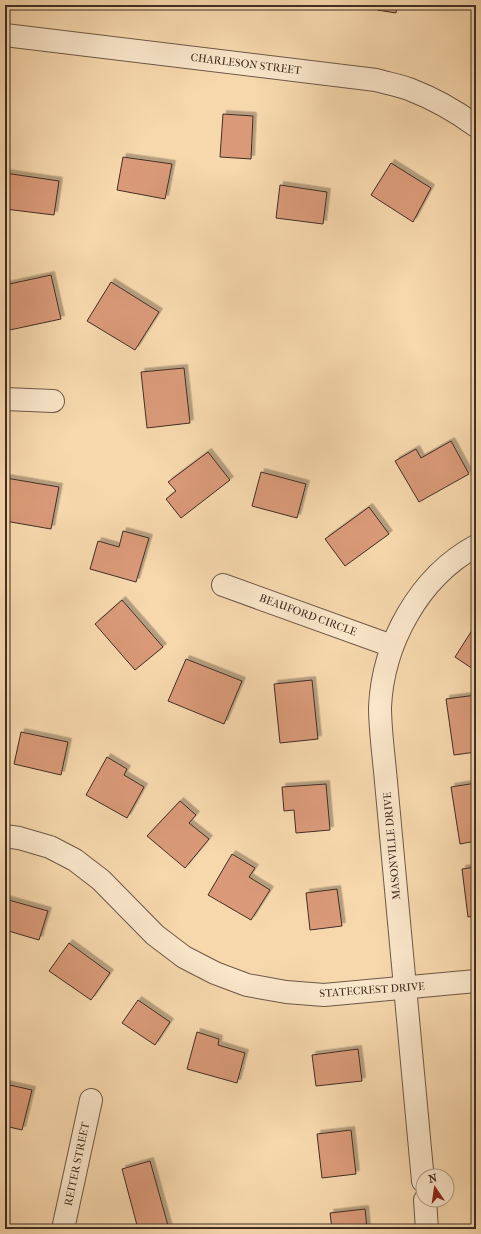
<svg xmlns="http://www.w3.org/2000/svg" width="481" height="1234" font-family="'IM FELL French Canon',serif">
  <defs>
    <filter id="shadow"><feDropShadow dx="3.5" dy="-3.5" stdDeviation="0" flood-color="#0004"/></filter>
  </defs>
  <rect width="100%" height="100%" fill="#f7d8ad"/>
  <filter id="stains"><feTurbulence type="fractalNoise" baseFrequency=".005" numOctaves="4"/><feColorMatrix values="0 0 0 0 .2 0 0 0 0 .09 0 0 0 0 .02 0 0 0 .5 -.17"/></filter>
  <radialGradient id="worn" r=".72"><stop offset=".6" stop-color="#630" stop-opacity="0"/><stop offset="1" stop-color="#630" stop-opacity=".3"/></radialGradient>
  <!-- building -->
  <g fill="#da9a79" stroke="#402e23" filter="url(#shadow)">
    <polygon points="209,5 255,5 255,8"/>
    <polygon points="377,5 397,5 396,13 377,10"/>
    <polygon points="223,114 253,116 251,159 220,157"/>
    <polygon points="123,157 172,164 165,199 117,190"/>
    <polygon points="391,163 431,188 413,222 371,195"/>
    <polygon points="5,173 59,181 54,215 5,209"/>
    <polygon points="280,185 327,192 323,224 276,218"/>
    <polygon points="51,275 61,319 5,331 5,285"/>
    <polygon points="111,282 159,312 135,350 87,321"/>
    <polygon points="184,368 190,423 147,428 141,372"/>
    <polygon points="451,441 469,474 419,502 395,461 416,449 421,458"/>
    <polygon points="208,452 230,480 181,518 166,499 176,491 168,482"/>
    <polygon points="261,472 306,484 297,518 252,506"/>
    <polygon points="6,478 59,487 51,529 5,521 5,485"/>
    <polygon points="369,507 389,534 345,566 325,539"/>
    <polygon points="123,531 149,538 136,582 90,569 98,541 119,547"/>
    <polygon points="122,600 163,647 135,670 95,624"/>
    <polygon points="476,624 476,671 455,657"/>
    <polygon points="186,659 242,681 224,724 168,701"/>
    <polygon points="312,680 318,739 280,743 274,684"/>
    <polygon points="476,695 476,752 454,755 446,699"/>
    <polygon points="21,732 68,742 61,775 14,764"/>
    <polygon points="107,757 127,769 124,775 144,787 127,818 86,795"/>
    <polygon points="476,783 476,841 460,844 451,787"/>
    <polygon points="326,784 330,830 296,833 294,810 284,811 282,787"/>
    <polygon points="180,801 196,815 189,823 209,839 185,868 147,836"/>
    <polygon points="232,854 255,868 249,877 270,890 251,920 208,895"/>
    <polygon points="476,867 476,916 468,917 462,869"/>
    <polygon points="337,889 342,926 310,930 306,893"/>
    <polygon points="5,899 48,911 39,940 5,930"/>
    <polygon points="69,943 110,973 91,1000 49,971"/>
    <polygon points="138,1000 170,1022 155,1045 122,1023"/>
    <polygon points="197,1032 219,1039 218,1045 245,1053 237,1083 187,1069"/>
    <polygon points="358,1049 362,1081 316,1086 312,1055"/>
    <polygon points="5,1084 32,1090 22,1130 5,1126"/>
    <polygon points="351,1130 356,1174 322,1178 317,1134"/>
    <polygon points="150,1161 169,1229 138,1229 122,1169"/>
    <polygon points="365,1209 367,1229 332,1229 330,1213"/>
  </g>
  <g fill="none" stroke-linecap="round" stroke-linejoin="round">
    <!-- minor casing -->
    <g stroke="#6e5846" stroke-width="24">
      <g id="minor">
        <path d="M5,35l371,45c10,3 22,5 33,9 23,9 47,22 67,37"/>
        <polyline points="5,399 53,401"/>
        <polyline points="223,585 392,646"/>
        <polyline points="5,836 19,838 50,847 75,860 101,880 155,935 184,957 215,973 247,985 286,992 324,995 476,981"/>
        <path d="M423,1181l-38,-410c-2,-20 -5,-44 -5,-64 3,-64 39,-130 96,-161"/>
        <polyline points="425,1200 427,1229"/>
        <polyline points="63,1229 91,1100"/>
      </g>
    </g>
    <!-- minor -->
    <use href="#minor" stroke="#fae6ca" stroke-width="22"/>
  </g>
  <g text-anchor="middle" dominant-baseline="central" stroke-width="3" stroke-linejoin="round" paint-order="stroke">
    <!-- street labels -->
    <g font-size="11" fill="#402e23" stroke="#fae6ca">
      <text transform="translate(246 64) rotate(7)">CHARLESON STREET</text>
      <text transform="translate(308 615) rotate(20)">BEAUFORD CIRCLE</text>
      <text transform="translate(392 846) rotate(-95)">MASONVILLE DRIVE</text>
      <text transform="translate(372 990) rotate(-4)">STATECREST DRIVE</text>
      <text transform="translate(77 1164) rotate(-78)">REITER STREET</text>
    </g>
  </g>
  <!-- margin -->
  <rect width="481" height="1234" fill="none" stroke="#f7d8ad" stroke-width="20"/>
  <rect x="6" y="6" width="469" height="1222" fill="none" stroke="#402e23" stroke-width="2"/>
  <rect x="10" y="10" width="461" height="1214" fill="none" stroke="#402e23"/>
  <!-- north arrow -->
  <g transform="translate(435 1188) rotate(347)"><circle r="19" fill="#fae6ca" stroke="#b09c87"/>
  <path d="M0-3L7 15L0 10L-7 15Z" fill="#8f2418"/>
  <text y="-6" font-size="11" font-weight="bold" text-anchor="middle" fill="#402e23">N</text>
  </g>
  <rect width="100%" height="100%" filter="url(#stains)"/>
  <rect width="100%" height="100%" fill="url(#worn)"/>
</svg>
